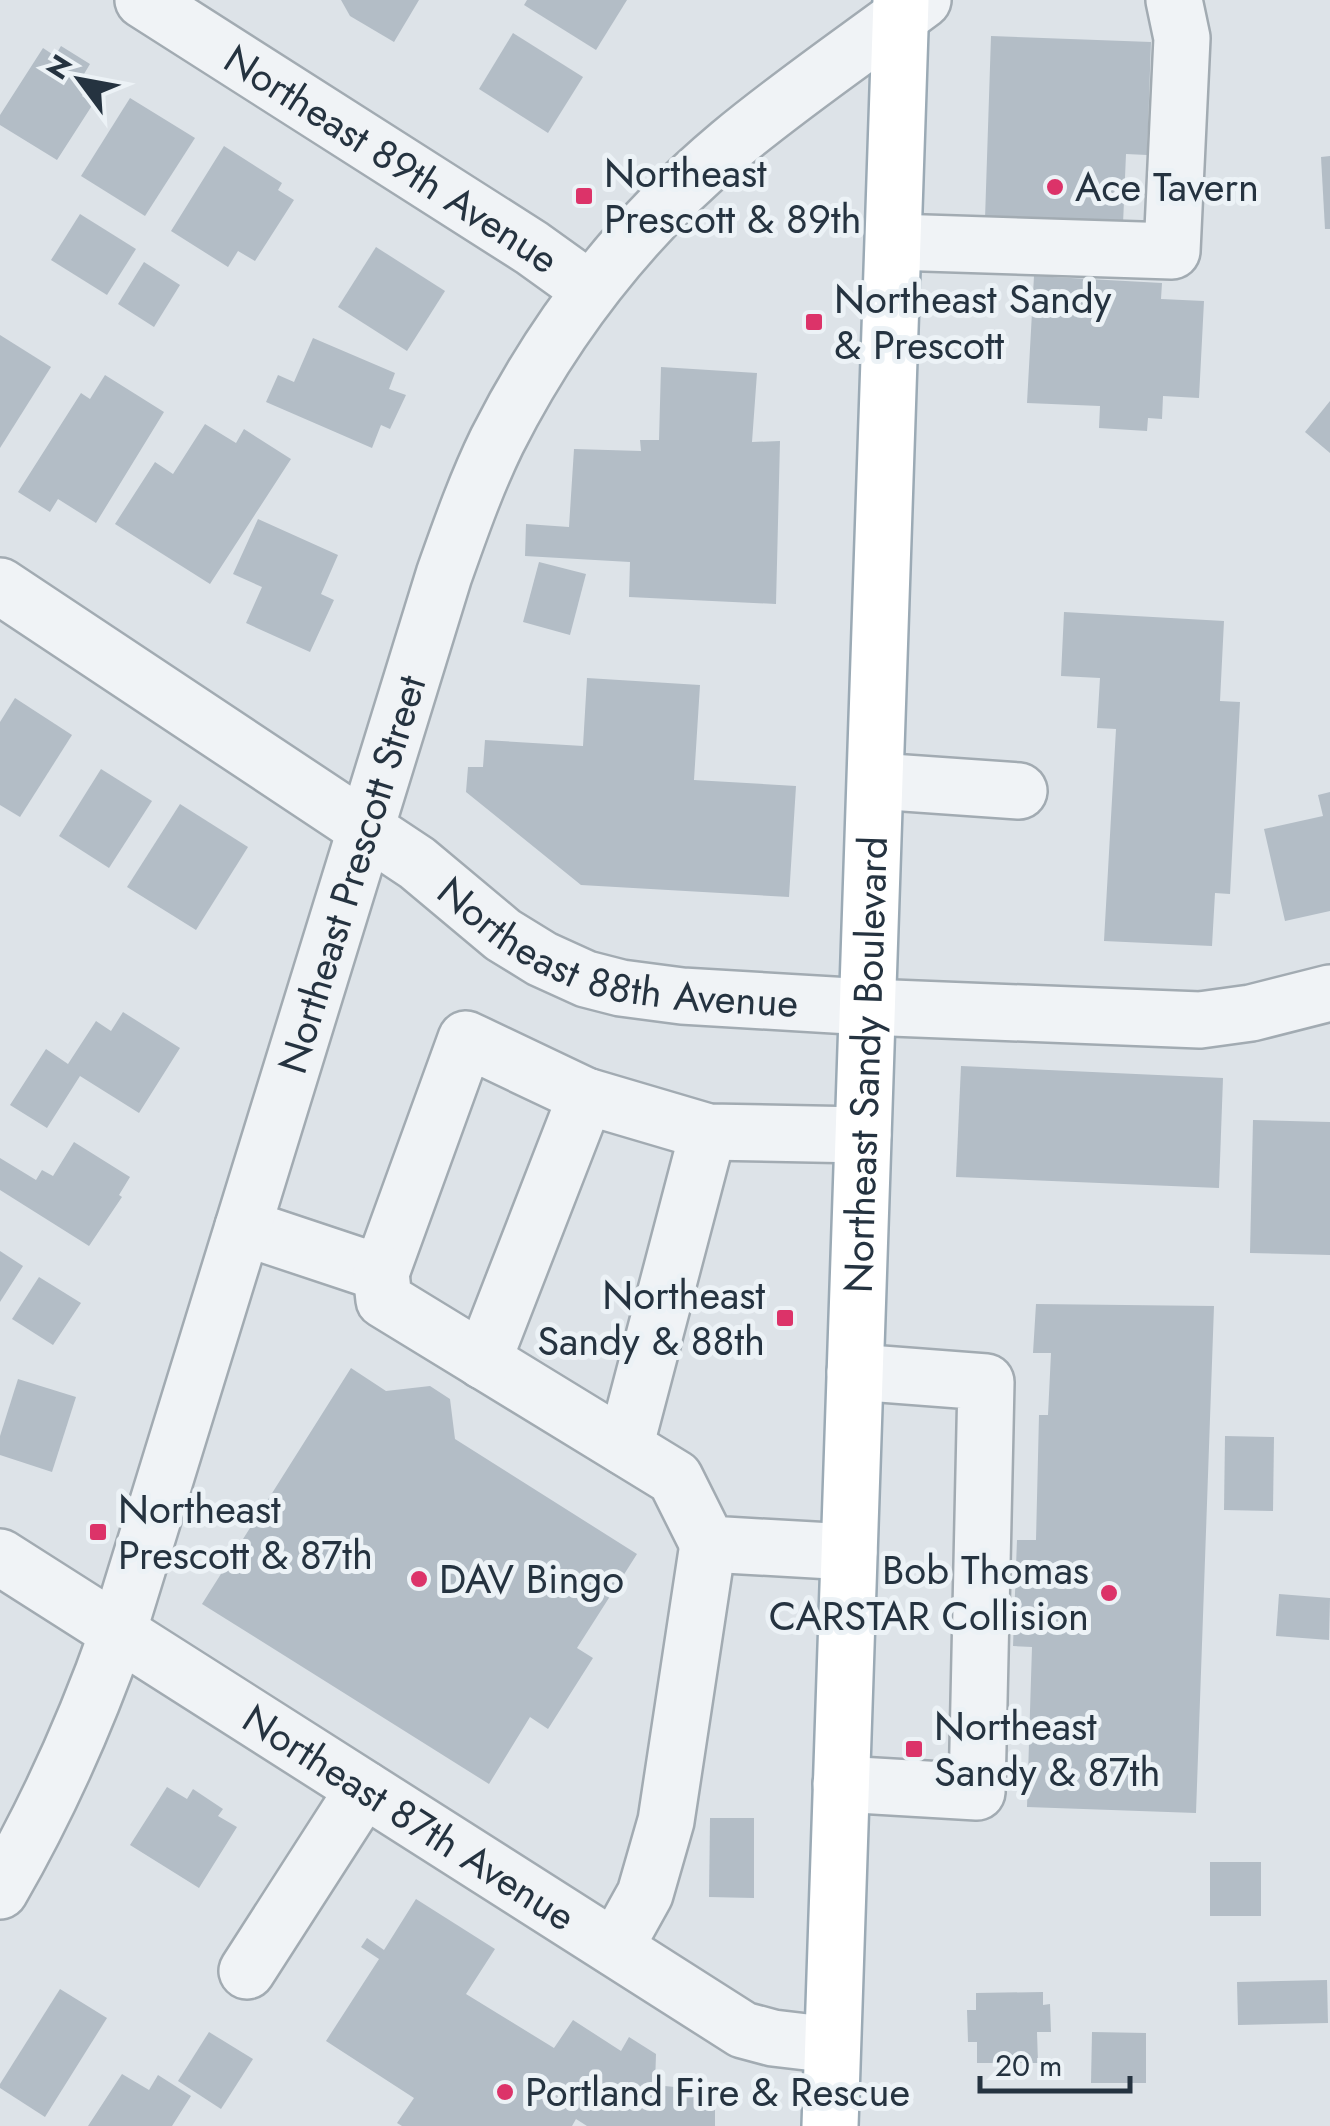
<svg xmlns="http://www.w3.org/2000/svg" width="1330" height="2126" font-family="Jost,sans-serif">
  <rect width="100%" height="100%" fill="#dde3e8"/>
  <!-- building -->
  <g fill="#b3bdc6">
    <polygon points="341,0 419,0 394,42 350,16"/>
    <polygon points="527,0 627,0 596,50 524,5"/>
    <polygon points="513,33 583,77 548,133 479,89"/>
    <polygon points="991,36 1151,42 1147,155 1126,154 1123,224 985,219"/>
    <polygon points="61,46 90,64 84,74 93,79 82,96 93,104 57,160 0,125 0,115 43,48 55,56"/>
    <polygon points="130,98 195,138 145,216 81,176"/>
    <polygon points="224,146 282,183 278,190 294,200 255,261 238,251 228,267 171,231"/>
    <polygon points="1330,156 1330,229 1325,229 1321,157"/>
    <polygon points="80,214 136,249 107,295 51,260"/>
    <polygon points="376,247 445,291 407,351 338,307"/>
    <polygon points="144,262 180,285 154,327 118,304"/>
    <polygon points="1034,276 1162,283 1161,299 1204,301 1199,398 1163,396 1162,419 1148,418 1147,431 1099,428 1100,406 1027,403"/>
    <polygon points="0,335 51,367 0,448"/>
    <polygon points="313,338 395,373 389,389 406,395 390,429 381,425 372,448 266,402 278,375 294,382"/>
    <polygon points="661,367 757,373 752,442 780,441 776,604 629,597 630,562 525,556 526,524 569,527 574,449 641,451 640,440 659,440"/>
    <polygon points="105,375 164,412 96,523 58,499 50,512 18,492 81,393 90,399"/>
    <polygon points="1330,401 1330,453 1305,432"/>
    <polygon points="205,424 236,443 244,429 291,459 210,584 115,524 155,462 173,474"/>
    <polygon points="258,519 338,555 321,594 334,600 310,652 246,623 262,587 233,574"/>
    <polygon points="539,562 586,574 570,635 523,622"/>
    <polygon points="1064,612 1224,621 1220,701 1240,702 1230,894 1215,893 1212,946 1104,941 1116,729 1097,728 1100,678 1061,676"/>
    <polygon points="587,678 700,685 694,780 796,786 789,897 581,885 466,792 468,767 483,767 485,740 583,746"/>
    <polygon points="15,698 72,735 20,817 0,805 0,722"/>
    <polygon points="101,769 152,801 109,868 59,836"/>
    <polygon points="1330,792 1330,911 1285,921 1264,829 1323,816 1318,795"/>
    <polygon points="180,804 248,847 196,930 127,887"/>
    <polygon points="123,1012 180,1048 139,1113 80,1076 47,1128 10,1105 46,1049 68,1064 96,1021 111,1031"/>
    <polygon points="961,1066 1223,1078 1219,1188 956,1177"/>
    <polygon points="1253,1120 1330,1122 1330,1255 1250,1253"/>
    <polygon points="74,1142 130,1177 119,1195 122,1197 89,1246 0,1190 0,1158 36,1180 42,1170 53,1176"/>
    <polygon points="0,1251 23,1266 0,1302"/>
    <polygon points="39,1277 81,1303 53,1345 12,1319"/>
    <polygon points="1036,1304 1214,1306 1196,1813 1027,1807 1032,1647 1013,1646 1017,1540 1036,1540 1039,1415 1048,1415 1051,1353 1033,1353"/>
    <polygon points="351,1368 386,1391 430,1386 450,1399 455,1439 637,1554 577,1648 593,1658 548,1729 530,1717 489,1784 202,1604"/>
    <polygon points="18,1379 76,1397 52,1472 0,1455 0,1436"/>
    <polygon points="1225,1436 1274,1437 1273,1511 1224,1510"/>
    <polygon points="1279,1594 1330,1598 1329,1640 1276,1636"/>
    <polygon points="167,1787 187,1799 193,1789 223,1809 218,1816 237,1827 199,1888 130,1845"/>
    <polygon points="710,1818 754,1818 754,1898 709,1897"/>
    <rect x="1210" y="1862" width="51" height="54"/>
    <polygon points="416,1899 495,1949 466,1994 554,2048 573,2020 621,2051 629,2037 656,2054 655,2085 704,2090 703,2106 715,2107 715,2126 587,2126 576,2119 572,2126 402,2126 397,2123 414,2098 326,2041 379,1959 361,1947 367,1938 384,1950"/>
    <polygon points="1327,1980 1328,2023 1238,2025 1237,1982"/>
    <polygon points="60,1989 107,2018 45,2117 0,2088 0,2084"/>
    <polygon points="1043,1992 1043,2005 1050,2004 1051,2032 1037,2032 1038,2063 977,2063 977,2042 968,2042 967,2010 976,2010 976,1993"/>
    <polygon points="209,2032 253,2059 221,2109 178,2081"/>
    <polygon points="1092,2032 1146,2033 1146,2083 1091,2083"/>
    <polygon points="122,2074 149,2090 158,2075 191,2096 172,2126 88,2126"/>
  </g>
  <g fill="none" stroke-linecap="round" stroke-linejoin="round">
    <!-- minor casing -->
    <g stroke="#a2abb2" stroke-width="60">
      <g id="minor">
        <path id="s1" d="M143,0l389,248 57,41"/>
        <polyline points="894,242 1172,251 1182,38 1174,0"/>
        <path id="s2" d="M0,586l417,277 86,72 39,24 44,20 35,9 61,8 185,11 333,13 51,-7 79,-20"/>
        <polyline points="876,781 1019,791"/>
        <polyline points="243,1227 381,1273 466,1039 586,1096 708,1132 863,1135"/>
        <polyline points="381,1273 384,1300 675,1478 708,1544 849,1552"/>
        <polyline points="483,1361 586,1096"/>
        <polyline points="625,1447 708,1132"/>
        <path id="s3" d="M0,1557l743,473 30,8 59,7"/>
        <polyline points="841,1784 977,1792 986,1382 855,1372"/>
        <path id="s4" d="M0,1891c48,-83 86,-168 118,-259l326,-1057c16,-45 32,-91 53,-134 57,-113 135,-214 233,-296 61,-51 129,-97 193,-145"/>
        <polyline points="615,1948 645,1894 666,1821 708,1544"/>
        <polyline points="247,1971 364,1789"/>
      </g>
    </g>
    <!-- major casing -->
    <g stroke="#9baab5" stroke-width="60">
      <g id="major">
        <path id="s5" d="M830,2126l71,-2126"/>
      </g>
    </g>
    <!-- minor -->
    <use href="#minor" stroke="#f0f3f6" stroke-width="55"/>
    <!-- major -->
    <use href="#major" stroke="#fff" stroke-width="55"/>
  </g>
  <!-- markers -->
  <g fill="#dc3369" stroke="#ecf2f6" stroke-width="4">
    <circle cx="1055" cy="187" r="10"/>
    <rect x="574" y="186" width="20" height="20" rx="5"/>
    <rect x="804" y="312" width="20" height="20" rx="5"/>
    <rect x="775" y="1308" width="20" height="20" rx="5"/>
    <rect x="88" y="1522" width="20" height="20" rx="5"/>
    <circle cx="419" cy="1579" r="10"/>
    <circle cx="1109" cy="1593" r="10"/>
    <rect x="904" y="1739" width="20" height="20" rx="5"/>
    <circle cx="505" cy="2092" r="10"/>
  </g>
  <g text-anchor="middle" dominant-baseline="central" stroke-width="10" stroke-linejoin="round" paint-order="stroke">
    <!-- street labels -->
    <g font-size="40" fill="#253340" stroke="#ecf2f6">
      <text stroke="none"><textPath href="#s1" startOffset="295">Northeast 89th Avenue</textPath></text>
      <text stroke="none"><textPath href="#s4" startOffset="1078">Northeast Prescott Street</textPath></text>
      <text stroke="none"><textPath href="#s2" startOffset="728">Northeast 88th Avenue</textPath></text>
      <text stroke="none"><textPath href="#s5" startOffset="1062">Northeast Sandy Boulevard</textPath></text>
      <text stroke="none"><textPath href="#s3" startOffset="485">Northeast 87th Avenue</textPath></text>
    </g>
    <!-- poi labels -->
    <g font-size="40" fill="#253340" stroke="#ecf2f6" text-anchor="start">
      <text x="604" y="173">Northeast<tspan x="604" dy="46">Prescott &amp; 89th</tspan></text>
      <text x="1075" y="187">Ace Tavern</text>
      <text x="834" y="299">Northeast Sandy<tspan x="834" dy="46">&amp; Prescott</tspan></text>
      <text x="765" y="1295" text-anchor="end">Northeast<tspan x="765" dy="46">Sandy &amp; 88th</tspan></text>
      <text x="118" y="1509">Northeast<tspan x="118" dy="46">Prescott &amp; 87th</tspan></text>
      <text x="1089" y="1570" text-anchor="end">Bob Thomas<tspan x="1089" dy="46">CARSTAR Collision</tspan></text>
      <text x="439" y="1579">DAV Bingo</text>
      <text x="934" y="1726">Northeast<tspan x="934" dy="46">Sandy &amp; 87th</tspan></text>
      <text x="525" y="2092">Portland Fire &amp; Rescue</text>
    </g>
  </g>
  <!-- north arrow -->
  <g transform="translate(80 80) rotate(302)" stroke="#ecf2f6" stroke-width="8" paint-order="stroke">
  <path d="M0-8L18 38L0 25L-18 38Z" fill="#253340"/>
  <text y="-15" font-size="28" font-weight="bold" text-anchor="middle" fill="#253340">N</text>
  </g>
  <!-- scale -->
  <path d="M980 2076v15h150v-15" fill="none" stroke="#253340" stroke-width="5"/>
  <text x="995" y="2076" font-size="30" fill="#253340" stroke="#ecf2f6" stroke-width="8" paint-order="stroke">20 m</text>
</svg>
